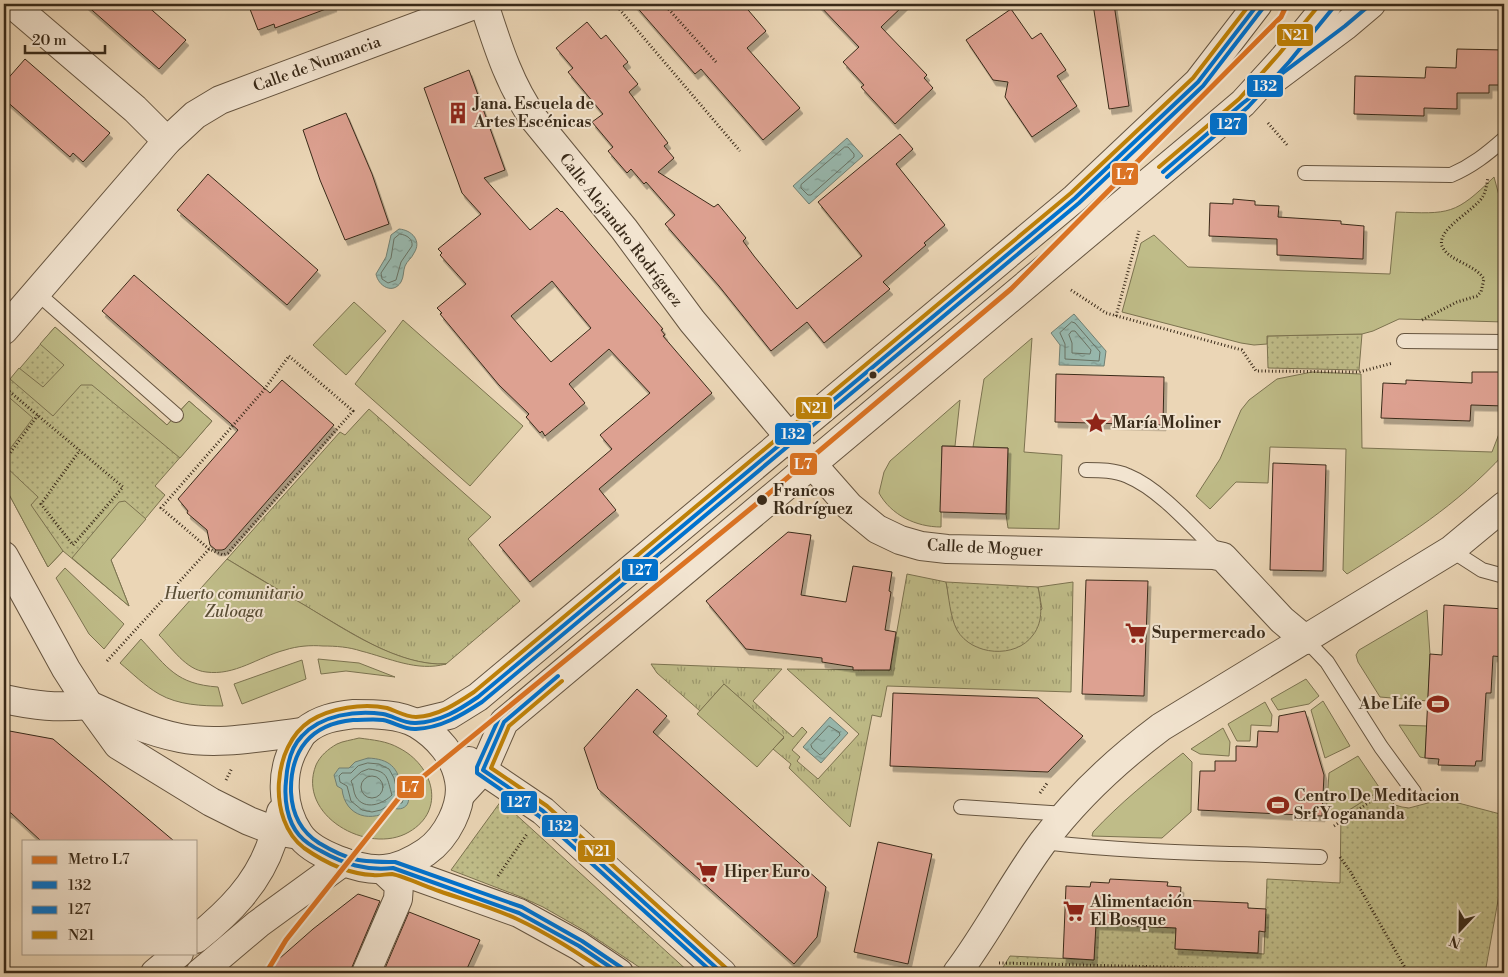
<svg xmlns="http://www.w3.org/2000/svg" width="1508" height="977" font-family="'Libre Bodoni',serif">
  <defs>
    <pattern id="grass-tufts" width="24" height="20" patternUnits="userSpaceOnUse" patternTransform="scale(1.25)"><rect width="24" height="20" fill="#bfbc88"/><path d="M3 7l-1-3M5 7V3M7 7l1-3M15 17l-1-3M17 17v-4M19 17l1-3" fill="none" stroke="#9c996e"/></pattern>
    <pattern id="park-dots" width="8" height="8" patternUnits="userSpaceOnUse" patternTransform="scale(1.25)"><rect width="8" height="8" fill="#bfbc88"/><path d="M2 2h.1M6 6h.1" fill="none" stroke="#9c996e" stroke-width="1.8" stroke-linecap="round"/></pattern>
    <pattern id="water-ripples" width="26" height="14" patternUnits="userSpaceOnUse" patternTransform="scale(1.25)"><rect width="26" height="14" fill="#98b9af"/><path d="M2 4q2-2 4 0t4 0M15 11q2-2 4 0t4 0" fill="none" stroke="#7d978e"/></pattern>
    <filter id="shadow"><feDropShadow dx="3" dy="5.5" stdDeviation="0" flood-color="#0004"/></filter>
  </defs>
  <rect width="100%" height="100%" fill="#ebd6b6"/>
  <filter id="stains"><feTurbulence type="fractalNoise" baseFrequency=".004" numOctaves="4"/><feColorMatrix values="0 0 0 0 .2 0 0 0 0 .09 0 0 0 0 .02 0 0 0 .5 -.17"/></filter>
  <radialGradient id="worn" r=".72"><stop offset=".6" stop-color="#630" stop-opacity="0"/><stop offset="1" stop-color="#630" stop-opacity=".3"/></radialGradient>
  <!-- grass -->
  <g fill="url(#grass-tufts)" stroke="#7c7350">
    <path d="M369,409l122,108 -23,22 52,62 -74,63c-45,2 -89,-28 -127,-50 -31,-18 -61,-37 -92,-55l113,-127 5,3z"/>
    <polygon points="907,574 946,582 954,621 970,643 990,650 1042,609 1038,587 1073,582 1071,692 887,686 881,717 872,715 850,827 789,768 791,764 773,749 784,738 724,684 700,711 657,673 651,664 782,669 753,701 793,737 802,727 807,732 792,750 800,757 797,761 818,779 859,734 787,669 890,670"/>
  </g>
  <!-- park -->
  <g fill="url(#park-dots)" stroke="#7c7350">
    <polygon points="55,327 167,425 189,401 212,421 155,486 165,495 111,560 129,606 63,551 48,567 4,485 4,387"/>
    <polygon points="1362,334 1359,370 1268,368 1267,336"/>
    <path d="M946,582l92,5c3,16 6,34 -5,48 -17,24 -61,21 -76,-5 -7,-13 -8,-33 -11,-48z"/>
    <polygon points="1381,790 1395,805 1402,807 1409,808 1443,799 1504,815 1504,867 1485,973 1000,972 1010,956 1094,960 1096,924 1176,928 1175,949 1264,954 1267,879 1340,883 1341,815"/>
    <polygon points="501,801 690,973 648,973 585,931 543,907 521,897 451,870"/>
  </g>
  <!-- garden -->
  <g fill="#bfbc88" stroke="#7c7350">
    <path d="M1494,177l10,37v108l-105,-3 -26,12 -11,3 -95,2v8l-13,1 -13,-2 -119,-31 19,-69 13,-8 34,32 202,7 6,-62c54,2 59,3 98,-35z"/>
    <polygon points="354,302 386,331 346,375 313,345"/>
    <polygon points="403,320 523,426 470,486 355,384"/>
    <polygon points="55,327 167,425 189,401 212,421 180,458 92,385 81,385 53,416 10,379 19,368 43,387 64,365 40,344"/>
    <polygon points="1032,338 1024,452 1062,455 1059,529 1008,528 1006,514 1008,448 973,447 984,379"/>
    <path d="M1312,372l49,2 1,74 130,4 10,-26h2v28c-48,52 -98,83 -157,120l-4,-4 3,-121 -76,-2 -2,36 -32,-1 -26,27 -14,-13 24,-37 21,-49 8,-10 28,-21z"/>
    <polygon points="4,393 33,418 4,457"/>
    <path d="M960,400l-5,46h-13l-1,81c-25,0 -50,-12 -62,-34l5,-21 6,-11z"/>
    <polygon points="4,465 38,497 31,505 63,551 48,567 4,485"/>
    <polygon points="125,501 146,519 111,560 129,606 72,558 119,502"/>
    <path d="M227,559c26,16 53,32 79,47 40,24 92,60 140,58 -29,8 -57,-6 -85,-13 -12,-4 -25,-5 -38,-5 -12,-1 -26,0 -38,4 -27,7 -50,26 -79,22 -20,-2 -34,-24 -47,-37z"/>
    <polygon points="65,568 124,624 104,649 89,634 56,578"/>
    <polygon points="1427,610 1430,654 1428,701 1380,697 1358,662 1356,655 1359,650"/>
    <path d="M141,639c27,29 35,45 77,48l5,19c-21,0 -45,-1 -64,-12 -14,-8 -27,-21 -39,-31z"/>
    <polygon points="318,659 359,663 395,677 346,671 321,674"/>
    <polygon points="302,660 306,679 242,704 234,684"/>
    <polygon points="1306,679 1319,696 1309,704 1278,710 1271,699"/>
    <polygon points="724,684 784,737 757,767 697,714"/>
    <polygon points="1323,701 1350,746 1325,758 1311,710"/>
    <polygon points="1265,702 1272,715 1271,726 1251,725 1250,741 1237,741 1228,724"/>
    <polygon points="1399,725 1427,726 1425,758 1420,757"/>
    <polygon points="1223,728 1230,742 1229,756 1200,754 1191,749"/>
    <path d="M359,738c14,2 28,3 40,10 34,17 48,62 10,84 -41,24 -113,-17 -93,-67 4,-9 12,-16 21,-21 6,-3 15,-4 22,-6z"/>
    <path d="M1183,753l9,9 -1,50 -29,26 -70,-2 1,-4c27,-29 58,-54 90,-79z"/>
    <polygon points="1358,756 1381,790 1341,815 1326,815 1329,773"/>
  </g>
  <!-- water -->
  <g fill="url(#water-ripples)" stroke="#728073">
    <polygon points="847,138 863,156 809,204 793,186"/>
    <path d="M399,229c13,1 23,12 15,24 -2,5 -7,8 -9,13 -2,5 -1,11 -4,16 -8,13 -23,4 -25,-8l10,-17 5,-22z"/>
    <polygon points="1074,314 1106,351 1104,366 1059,365 1060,345 1051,333"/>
    <polygon points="830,717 848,733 821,763 803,747"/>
    <path d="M368,758c21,1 31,9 33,31 14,7 7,24 -8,19 -21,16 -48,9 -51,-19l-5,-3 -3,-11 5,-7h10l6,-6z"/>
  </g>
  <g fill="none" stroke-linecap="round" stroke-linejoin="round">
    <!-- shore -->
    <g stroke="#687264" stroke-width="1">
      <polygon points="845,147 848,147 854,154 854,157 811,195 808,195 801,188 801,185"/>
      <path d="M400,234c7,1 13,5 12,12l-11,16 -5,18 -8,3 -6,-4 -1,-6 10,-15 3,-19z"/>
      <polygon points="1072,322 1075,323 1100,352 1099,361 1065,359 1065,344 1060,333"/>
      <polygon points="1072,331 1075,331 1091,350 1090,354 1072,353 1072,343 1069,335"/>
      <polygon points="829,726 839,732 840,735 822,754 820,755 812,748 811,745"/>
      <polygon points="368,763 379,764 389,769 394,778 397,791 404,797 402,803 392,803 381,810 372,812 362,810 351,801 347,786 340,782 339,776 342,773 351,773 358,766"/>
      <path d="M369,769c20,2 18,10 23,26 -9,9 -27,16 -36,2 -3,-5 -2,-11 -5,-16l10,-9z"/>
      <circle cx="372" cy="787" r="11"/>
    </g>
  </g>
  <!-- building -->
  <g fill="#dda191" stroke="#392a19" fill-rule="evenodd" filter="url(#shadow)">
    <polygon points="85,4 145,4 186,40 159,69"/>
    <polygon points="248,4 333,4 334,6 275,28 274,24 258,30"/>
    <polygon points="634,4 743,4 766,31 747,48 800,108 763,140 701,69 695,74"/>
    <polygon points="818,4 905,4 881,27 927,75 924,78 933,88 895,124 861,87 864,85 843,62 859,47"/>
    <polygon points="1093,4 1114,4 1129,106 1109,109"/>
    <polygon points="1011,9 1032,39 1041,33 1066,70 1057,76 1077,106 1032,137 1005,97 1008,82 993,80 966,40"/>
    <polygon points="587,22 601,39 606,35 628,62 623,66 638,84 629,92 668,143 664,146 674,158 658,172 714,207 718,204 746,238 743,241 754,256 797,309 862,256 818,202 900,134 913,149 896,164 945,225 924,243 926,245 883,282 890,289 824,343 807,322 771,351 719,286 665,224 675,215 646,182 644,184 631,169 627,173 608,151 613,147 592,122 603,114 568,72 573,68 556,48"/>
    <polygon points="1457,49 1504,50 1504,85 1489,85 1489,93 1457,93 1457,109 1424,108 1424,116 1354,114 1355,76 1425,78 1426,67 1456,68"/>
    <polygon points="25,59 110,133 83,162 73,153 70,157 4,99 4,83"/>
    <path d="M469,70l36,100 -21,8 46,52 27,-22 4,4 1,-1 101,118 -2,1 4,5 -2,1 49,57 -113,96 17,21 -86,72 -31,-37 113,-96 -12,-14 50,-42 -41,-44 -40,35 16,19 -40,33 -3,-5 -2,2 -14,-16 3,-3 -30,-29 -59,-71 2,-1 -5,-5 29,-24 -26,-29 2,-2 -4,-4 43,-35 -19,-21 -38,-105zM552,281l39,47 -40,34 -40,-46z"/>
    <polygon points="346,113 372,174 389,224 345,240 320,180 303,130"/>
    <polygon points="208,174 318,270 287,305 177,210"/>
    <polygon points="1233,199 1255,201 1255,205 1279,206 1278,217 1341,221 1341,224 1364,226 1363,259 1277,255 1277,239 1209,236 1210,203 1233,204"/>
    <polygon points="134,275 270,393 282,380 334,425 225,549 222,550 216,550 210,545 207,530 187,513 188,511 178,499 238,430 102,311"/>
    <polygon points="1472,372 1504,372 1504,406 1471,405 1470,421 1381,418 1383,383 1406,384 1406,380 1472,383"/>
    <polygon points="1056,374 1164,377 1163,425 1055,422"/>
    <polygon points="942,446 1008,448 1006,514 940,512"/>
    <polygon points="1273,463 1326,465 1323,571 1270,570"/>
    <polygon points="788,532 811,535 801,595 846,602 853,566 892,572 889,591 891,592 885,630 896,632 890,670 853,670 853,667 822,662 822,658 746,649 706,601"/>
    <polygon points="1086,580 1148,581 1144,696 1082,694"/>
    <polygon points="1444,605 1504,609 1504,657 1493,656 1491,693 1486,693 1482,761 1476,761 1475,766 1438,765 1439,759 1425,758 1430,654 1442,655"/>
    <polygon points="637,689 667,716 653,732 826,887 817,937 794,964 598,789 584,748"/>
    <polygon points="893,693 1038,698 1083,736 1048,772 890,766"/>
    <polygon points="1305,711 1324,775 1322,816 1198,810 1200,771 1215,771 1215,761 1236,761 1236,746 1257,747 1258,731 1278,732 1279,716"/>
    <polygon points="4,730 53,739 174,841 41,841 11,813 4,811"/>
    <polygon points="878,842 932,854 908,964 854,952"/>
    <polygon points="1110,879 1168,882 1167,886 1181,887 1180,900 1248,903 1248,908 1266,909 1265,932 1259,931 1258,953 1175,949 1176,928 1096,924 1094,960 1063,958 1066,886 1090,887 1091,882 1109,883"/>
    <polygon points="358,894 380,901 352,967 351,973 263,973 313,929"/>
    <polygon points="409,912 480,940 465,973 383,973"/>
  </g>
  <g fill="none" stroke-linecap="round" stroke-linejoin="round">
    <!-- service casing -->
    <g stroke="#665540" stroke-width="16">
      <g id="service">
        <path d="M1305,173l146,2c21,-9 36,-21 53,-36"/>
        <polyline points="36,292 176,415"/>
        <polyline points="1404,341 1504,342"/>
        <path d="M1086,470c14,0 29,0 42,6 32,13 66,53 91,77"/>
        <polyline points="1451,550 1482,570 1504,576"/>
        <polyline points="1306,640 1327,662 1381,747 1414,792"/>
        <polyline points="961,807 1066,814"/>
        <path d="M1043,842c92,11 185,11 277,15"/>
      </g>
    </g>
    <!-- minor casing -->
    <g stroke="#665540" stroke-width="30">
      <g id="minor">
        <polyline points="7,4 18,9 135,109 167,141"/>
        <path d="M484,4c13,40 25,80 50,115l90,110 68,92 120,143 37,42 28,23 23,11 21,6 26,3 267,6 9,2 59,63 24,20"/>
        <polyline points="1270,82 1345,26 1371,4"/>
        <polyline points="4,330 167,141 195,115 220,100 477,4"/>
        <path d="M4,699c32,7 52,9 85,6"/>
        <polyline points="366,973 398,899 399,885 383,870"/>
        <path d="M957,973c31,-41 55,-89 86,-131 33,-44 74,-82 118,-115l290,-177 53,-44"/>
      </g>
    </g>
    <!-- tertiary casing -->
    <g stroke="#665540" stroke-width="30">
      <g id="tertiary">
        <polyline points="4,556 66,669 89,705 118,745 211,802 249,821 275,831 299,835"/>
        <path d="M89,705c29,13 60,27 91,33 40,8 84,-2 124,-6"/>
        <path d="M354,714c19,0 46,0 63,10 20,12 38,32 42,56 5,26 -13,58 -33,72 -12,8 -28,16 -42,17 -24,2 -72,-15 -85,-35 -18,-27 -19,-63 -3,-90 3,-4 5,-10 9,-13 14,-12 31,-15 49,-17z"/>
        <polyline points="416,723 449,715 478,697 1075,198 1198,82 1258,4"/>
        <polyline points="469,761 543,811 722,973"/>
        <polyline points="460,795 483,770 504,722 1204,136 1243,103 1284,58 1328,4"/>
        <polyline points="393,868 519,913 579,946 619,973"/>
        <path d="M196,939c33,-27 62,-55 76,-97 4,-9 6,-20 9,-30"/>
        <polyline points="155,973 179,953"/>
        <polyline points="200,973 258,924 343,862"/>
      </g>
    </g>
    <!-- path -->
    <g stroke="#392a19" stroke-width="3" stroke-dasharray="1 2.5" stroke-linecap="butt">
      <polyline points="615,4 740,151"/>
      <polyline points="664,4 716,62"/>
      <polyline points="1268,123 1288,146"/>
      <polyline points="1071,290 1106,313 1242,350 1256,371 1359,372 1393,363"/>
      <polyline points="1116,316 1139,231"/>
      <path d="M1422,320l35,-18 20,-6 4,-4 3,-13c-9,-15 -36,-18 -42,-33 -6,-17 34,-36 41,-50 3,-5 4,-13 5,-19"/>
      <polygon points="289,356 353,411 228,553 223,555 209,549 161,508 263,391"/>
      <polyline points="4,387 123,487 73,545 41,504 80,450"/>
      <polyline points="4,461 38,415"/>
      <polyline points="107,661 211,547"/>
      <polyline points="226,780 232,768"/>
      <polyline points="1040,793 1048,782"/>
      <polyline points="1334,826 1386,791"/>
      <polyline points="1340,857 1350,871 1408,973"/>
      <polyline points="498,876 527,834"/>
      <polyline points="999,963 1408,973"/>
      <polyline points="1144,967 1152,973"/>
    </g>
    <!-- service -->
    <use href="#service" stroke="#f2e4d0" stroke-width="14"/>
    <!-- minor -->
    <use href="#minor" stroke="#f2e4d0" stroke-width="28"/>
    <!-- tertiary -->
    <use href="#tertiary" stroke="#f2e4d0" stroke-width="28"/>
    <!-- bus-1 casing -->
    <g stroke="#f2e4d0" stroke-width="8">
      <g id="bus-1">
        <polyline points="1163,172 1243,103 1345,26 1371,4"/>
        <polyline points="558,676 504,722 483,770 543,811 722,973"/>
        <path d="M619,973l-40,-27 -60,-33 -126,-45c-27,3 -49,-4 -72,-17 -8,-4 -16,-9 -22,-16 -12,-14 -15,-36 -13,-54 1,-16 4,-33 16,-45 19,-21 54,-26 81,-22 11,2 21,10 33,9 24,-1 43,-13 62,-26l597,-499 123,-116 60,-78"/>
      </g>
    </g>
    <!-- bus-2 casing -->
    <g stroke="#f2e4d0" stroke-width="8">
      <g id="bus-2">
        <polyline points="1167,177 1248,107 1289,62 1333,8"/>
        <polyline points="554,671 499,718 477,767 477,773 539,816 713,973"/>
        <path d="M622,968l-40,-27 -60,-34 -127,-45c-35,0 -46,-1 -76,-19 -19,-12 -27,-30 -28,-51 -1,-42 20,-68 62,-72 10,0 21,-1 30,0 11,2 22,10 33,9 25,-1 46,-14 66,-27l597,-499 124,-117 60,-78"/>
      </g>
    </g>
    <!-- bus-3 casing -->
    <g stroke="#f2e4d0" stroke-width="8">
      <g id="bus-3">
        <polyline points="1159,167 1239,99 1279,54 1320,4"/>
        <polyline points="562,681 509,726 491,768 547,806 726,968"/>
        <path d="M608,973c-29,-19 -59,-39 -91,-54 -25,-12 -53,-19 -78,-28 -12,-4 -36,-15 -47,-17 -6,0 -13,2 -19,1 -25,-1 -49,-13 -69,-27 -37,-28 -32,-102 6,-127 20,-13 53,-18 77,-13 9,3 19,9 29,9 22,-1 40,-13 58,-25l597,-499 122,-115 57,-74"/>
      </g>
    </g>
    <!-- bus-1 -->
    <use href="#bus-1" stroke="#0072ce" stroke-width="4"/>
    <!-- bus-2 -->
    <use href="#bus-2" stroke="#0072ce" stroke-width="4"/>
    <!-- bus-3 -->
    <use href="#bus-3" stroke="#be8108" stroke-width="4"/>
    <!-- metro-1 casing -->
    <g stroke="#f2e4d0" stroke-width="9">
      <polyline id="metro-1" points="266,973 286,940 402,794 760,501 1011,289 1281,17 1287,4"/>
    </g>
    <!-- metro-1 -->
    <use href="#metro-1" stroke="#db7323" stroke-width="5"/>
  </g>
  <!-- icons -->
  <defs>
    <g id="building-bare" transform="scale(1.725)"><path d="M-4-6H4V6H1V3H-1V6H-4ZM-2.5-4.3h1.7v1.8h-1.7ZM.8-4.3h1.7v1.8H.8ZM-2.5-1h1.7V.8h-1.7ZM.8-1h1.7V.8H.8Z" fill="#8f2418" stroke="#f2e4d0" stroke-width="2.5" paint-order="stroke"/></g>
    <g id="sight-bare" transform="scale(1.725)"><path d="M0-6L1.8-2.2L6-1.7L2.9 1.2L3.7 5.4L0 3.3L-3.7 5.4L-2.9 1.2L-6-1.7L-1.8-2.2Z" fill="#8f2418" stroke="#f2e4d0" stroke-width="2.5" paint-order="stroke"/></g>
    <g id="supermarket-bare" transform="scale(1.725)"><path d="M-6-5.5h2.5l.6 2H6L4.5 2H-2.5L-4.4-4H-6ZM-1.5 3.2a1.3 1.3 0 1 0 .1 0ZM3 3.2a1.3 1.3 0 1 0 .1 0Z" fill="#8f2418" stroke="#f2e4d0" stroke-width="2.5" paint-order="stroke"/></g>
    <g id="stadium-bare" transform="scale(1.725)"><path d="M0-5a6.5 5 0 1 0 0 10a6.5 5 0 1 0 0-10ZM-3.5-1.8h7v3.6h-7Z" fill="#8f2418" stroke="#f2e4d0" stroke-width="2.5" paint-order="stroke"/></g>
  </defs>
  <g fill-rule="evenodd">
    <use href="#building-bare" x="458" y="113"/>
    <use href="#sight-bare" x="1096" y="423"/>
    <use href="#supermarket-bare" x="1136" y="633"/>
    <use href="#stadium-bare" x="1438" y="704"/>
    <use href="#stadium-bare" x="1278" y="805"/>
    <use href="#supermarket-bare" x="707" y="872"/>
    <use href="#supermarket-bare" x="1074" y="911"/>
  </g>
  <!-- markers -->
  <g fill="#392a19" stroke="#f2e4d0" stroke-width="2">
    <circle cx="873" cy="375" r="4.5"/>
    <circle cx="762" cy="500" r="6"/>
  </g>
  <g text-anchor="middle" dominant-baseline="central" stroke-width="4" stroke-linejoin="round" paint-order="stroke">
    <!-- street labels -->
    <g font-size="16" fill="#392a19" stroke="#f2e4d0">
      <text transform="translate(317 64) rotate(-20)">Calle de Numancia</text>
      <text transform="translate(621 230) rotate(52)">Calle Alejandro Rodríguez</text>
      <text transform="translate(985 548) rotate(3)">Calle de Moguer</text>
    </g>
    <!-- poi labels -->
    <g font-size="16" font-weight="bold" fill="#392a19" stroke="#f2e4d0" text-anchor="start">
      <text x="474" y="104">Jana. Escuela de<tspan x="474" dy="18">Artes Escénicas</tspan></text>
      <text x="1112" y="423">María Moliner</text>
      <text x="1152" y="633">Supermercado</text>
      <text x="1422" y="704" text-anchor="end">Abe Life</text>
      <text x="1294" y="796">Centro De Meditacion<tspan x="1294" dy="18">Srf Yogananda</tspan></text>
      <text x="724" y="872">Hiper Euro</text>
      <text x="1090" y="902">Alimentación<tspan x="1090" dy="18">El Bosque</tspan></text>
    </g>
    <!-- stop labels -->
    <g font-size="16" font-weight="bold" fill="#392a19" stroke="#f2e4d0" text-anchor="start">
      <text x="773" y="491">Francos<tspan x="773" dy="18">Rodríguez</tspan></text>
    </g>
    <!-- park labels -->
    <g font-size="16" font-style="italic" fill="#5a4e35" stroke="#f2e4d0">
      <text x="234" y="594">Huerto comunitario<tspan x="234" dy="18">Zuloaga</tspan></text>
    </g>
  </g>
  <g stroke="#f2e4d0" stroke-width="2">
    <rect x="1276" y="23" width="38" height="24" rx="5" fill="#be8108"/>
    <rect x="1246" y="74" width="38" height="24" rx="5" fill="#0072ce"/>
    <rect x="1209" y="112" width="39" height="24" rx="5" fill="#0072ce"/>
    <rect x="1111" y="162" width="28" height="24" rx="5" fill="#db7323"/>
    <rect x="795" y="396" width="38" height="24" rx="5" fill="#be8108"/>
    <rect x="774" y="422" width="38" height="24" rx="5" fill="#0072ce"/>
    <rect x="789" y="452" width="29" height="24" rx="5" fill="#db7323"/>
    <rect x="621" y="558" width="38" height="24" rx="5" fill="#0072ce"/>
    <rect x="396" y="775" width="29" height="24" rx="5" fill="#db7323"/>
    <rect x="500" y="790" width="38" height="24" rx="5" fill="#0072ce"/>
    <rect x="541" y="814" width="38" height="24" rx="5" fill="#0072ce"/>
    <rect x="577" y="839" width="39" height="24" rx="5" fill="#be8108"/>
  </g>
  <g font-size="14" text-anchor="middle" font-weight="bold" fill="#fff">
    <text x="1295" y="40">N21</text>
    <text x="1265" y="91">132</text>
    <text x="1229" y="129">127</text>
    <text x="1125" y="179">L7</text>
    <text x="814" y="413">N21</text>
    <text x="793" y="439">132</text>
    <text x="803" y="469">L7</text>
    <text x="640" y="575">127</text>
    <text x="410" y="792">L7</text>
    <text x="519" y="807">127</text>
    <text x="560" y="831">132</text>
    <text x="597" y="856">N21</text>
  </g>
  <!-- margin -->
  <rect width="1508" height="977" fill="none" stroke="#ebd6b6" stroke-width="20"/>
  <rect x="5" y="5" width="1498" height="967" fill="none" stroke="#392a19" stroke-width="2.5"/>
  <rect x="10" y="10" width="1488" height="957" fill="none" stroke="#392a19"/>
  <!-- legend -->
  <rect x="22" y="840" width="175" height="115" fill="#f2e4d0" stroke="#a89a87"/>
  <rect x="32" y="856" width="25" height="8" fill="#db7323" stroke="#a89a87"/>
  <text x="68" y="864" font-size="15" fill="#392a19">Metro L7</text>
  <rect x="32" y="881" width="25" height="8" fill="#0072ce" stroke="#a89a87"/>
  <text x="68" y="890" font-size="15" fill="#392a19">132</text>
  <rect x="32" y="906" width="25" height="8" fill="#0072ce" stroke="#a89a87"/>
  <text x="68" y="914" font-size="15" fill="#392a19">127</text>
  <rect x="32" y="931" width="25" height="8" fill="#be8108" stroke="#a89a87"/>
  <text x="68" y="940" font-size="15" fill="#392a19">N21</text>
  <!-- north arrow -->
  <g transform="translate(1460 930) rotate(202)" stroke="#f2e4d0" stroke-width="4" paint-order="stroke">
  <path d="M0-4L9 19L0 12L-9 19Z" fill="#392a19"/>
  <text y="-8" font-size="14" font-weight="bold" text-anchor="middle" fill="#392a19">N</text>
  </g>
  <!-- scale -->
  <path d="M25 45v8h80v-8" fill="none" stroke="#392a19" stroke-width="2.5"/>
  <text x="32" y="45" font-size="15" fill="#392a19" stroke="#f2e4d0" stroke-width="4" paint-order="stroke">20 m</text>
  <rect width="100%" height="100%" filter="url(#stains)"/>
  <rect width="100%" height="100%" fill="url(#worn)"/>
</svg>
